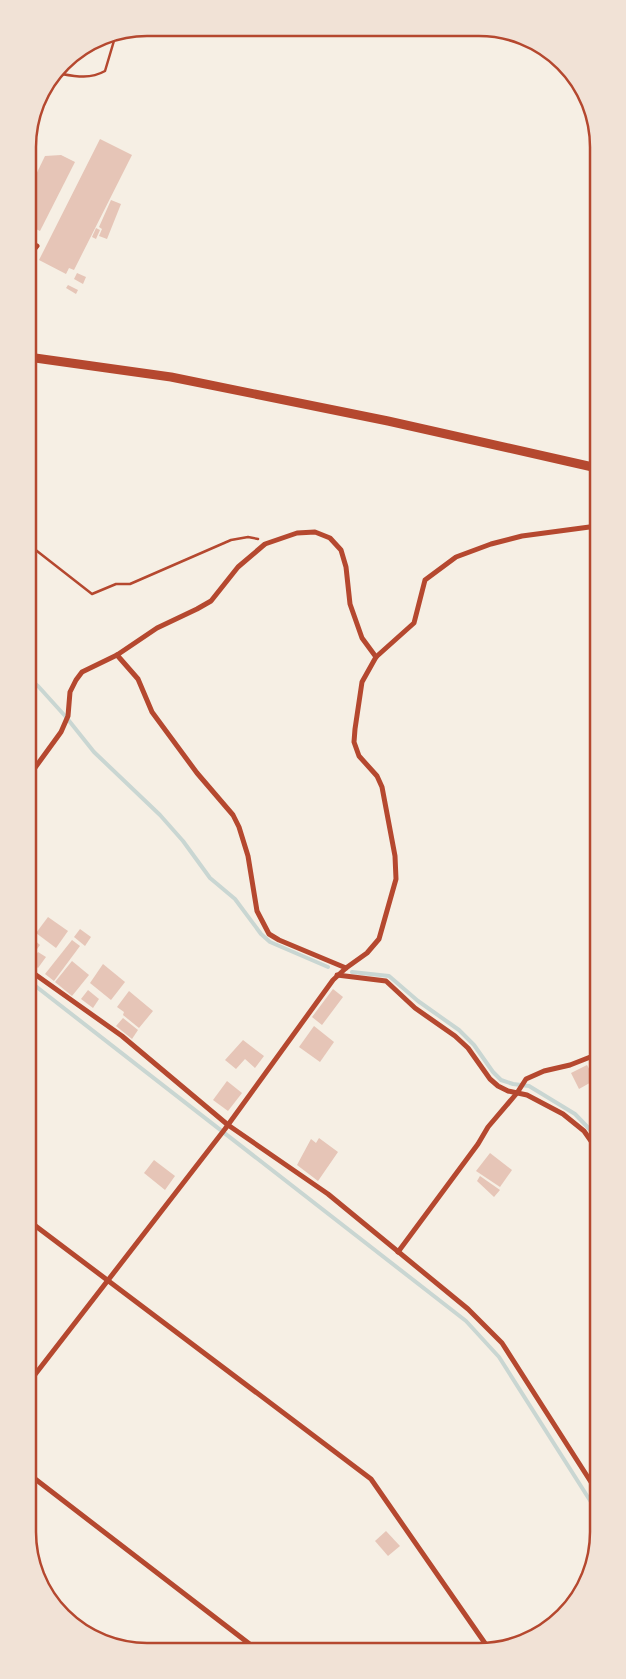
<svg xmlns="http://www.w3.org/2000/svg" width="626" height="1679" font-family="'Archivo Narrow',sans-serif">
  <rect width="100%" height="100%" fill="#f6efe4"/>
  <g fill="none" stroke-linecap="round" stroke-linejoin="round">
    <!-- stream -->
    <g stroke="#c9d6d2" stroke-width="4">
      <polyline points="29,679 38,686 66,717 94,752 160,815 183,841 210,878 235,899 261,934 270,942 328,967"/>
      <polyline points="352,972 389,976 418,1001 459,1030 474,1045 493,1072 501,1080 513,1084 529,1086 575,1114 598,1138"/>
      <polyline points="29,981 466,1321 499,1357 598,1513"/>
    </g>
  </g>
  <!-- building -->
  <g fill="#e6c5b7">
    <polygon points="87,45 84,56 74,53"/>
    <polygon points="100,139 132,155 74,270 69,268 66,274 39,260"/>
    <polygon points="61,155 75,162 40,231 28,225 28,191 45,156"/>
    <polygon points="111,200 121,204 107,239 99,236 102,229 99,227"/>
    <polygon points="96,228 100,230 96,239 92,237"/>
    <polygon points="77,273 86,277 83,284 74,279"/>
    <polygon points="68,285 78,290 76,294 66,288"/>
    <polygon points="48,917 68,931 56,948 36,933"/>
    <polygon points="80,929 91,937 85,946 74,937"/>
    <polygon points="32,938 40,945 29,960 29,942"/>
    <polygon points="72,940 80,946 54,981 45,974"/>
    <polygon points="38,952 46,957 38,968 31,962"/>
    <polygon points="72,961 89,975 72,996 55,982"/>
    <polygon points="103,964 125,982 111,1000 90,983"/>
    <polygon points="333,989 343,997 322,1025 312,1017"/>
    <polygon points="88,990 99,999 93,1008 81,999"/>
    <polygon points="129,991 153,1011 139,1028 123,1015 124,1012 117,1007"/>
    <polygon points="123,1018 138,1030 132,1039 116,1026"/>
    <polygon points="314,1026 334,1042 320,1062 299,1047"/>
    <polygon points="243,1040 264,1056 255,1068 245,1059 236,1069 225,1060"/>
    <polygon points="587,1065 595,1080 579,1089 571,1073"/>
    <polygon points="227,1081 242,1093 228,1111 213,1100"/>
    <polygon points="598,1088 598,1105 590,1093"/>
    <polygon points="319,1138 338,1152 318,1181 297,1165 311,1139 316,1143"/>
    <polygon points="490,1153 512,1170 500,1187 476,1171"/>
    <polygon points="154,1160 175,1176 165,1190 144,1173"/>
    <polygon points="480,1176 500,1190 494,1197 477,1181"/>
    <polygon points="386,1531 400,1546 388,1556 375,1541"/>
  </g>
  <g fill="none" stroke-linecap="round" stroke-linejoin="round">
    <!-- path -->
    <g stroke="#b5482f" stroke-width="2.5">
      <path d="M56,73c18,3 33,7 49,-2l11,-37"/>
      <polyline points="28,544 92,594 116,584 130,584 231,540 248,537 258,539"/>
    </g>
    <!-- minor -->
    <g stroke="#b5482f" stroke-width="5">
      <polyline points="28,257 37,246"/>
      <polyline points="117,655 138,679 152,712 197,773 233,815 239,827 248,856 257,911 269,934 279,940 346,968"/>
      <polyline points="29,776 61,732 68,716 70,692 76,680 82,672 117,655 157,628 197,609 211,601 238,567 265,544 297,533 315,532 330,538 341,550 346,567 350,604 362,638 376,657"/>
      <polyline points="29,970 122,1036 228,1125 328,1194 468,1309 502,1343 598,1493"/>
      <polyline points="337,975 386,981 415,1008 455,1036 468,1048 490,1079 498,1086 508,1091 527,1095 563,1114 584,1131 598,1151"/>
      <polyline points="29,1221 371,1479 489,1649"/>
      <polyline points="398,1252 478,1144 488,1127 517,1093 526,1079 544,1071 570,1065 598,1054"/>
      <polyline points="30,1381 225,1129 333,980 346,968 367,953 379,939 396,879 395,856 382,787 377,776 359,756 354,742 355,729 362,682 376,657 414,623 425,580 456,557 491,544 522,536 597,526"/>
      <polyline points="30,1475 256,1649"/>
      <polyline points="529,1639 541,1633"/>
    </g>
    <!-- tertiary -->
    <polyline stroke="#b5482f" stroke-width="9" points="28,357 171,377 388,421 597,468"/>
  </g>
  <!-- crop -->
  <path d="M0 0H626V1679H0ZM147 36H479A111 111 0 0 1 590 147V1532A111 111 0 0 1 479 1643H147A111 111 0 0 1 36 1532V147A111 111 0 0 1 147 36Z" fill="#f1e2d6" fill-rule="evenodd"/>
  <path fill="none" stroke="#b5482f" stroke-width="2.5" d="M147 36H479A111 111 0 0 1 590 147V1532A111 111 0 0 1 479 1643H147A111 111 0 0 1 36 1532V147A111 111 0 0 1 147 36Z"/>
</svg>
